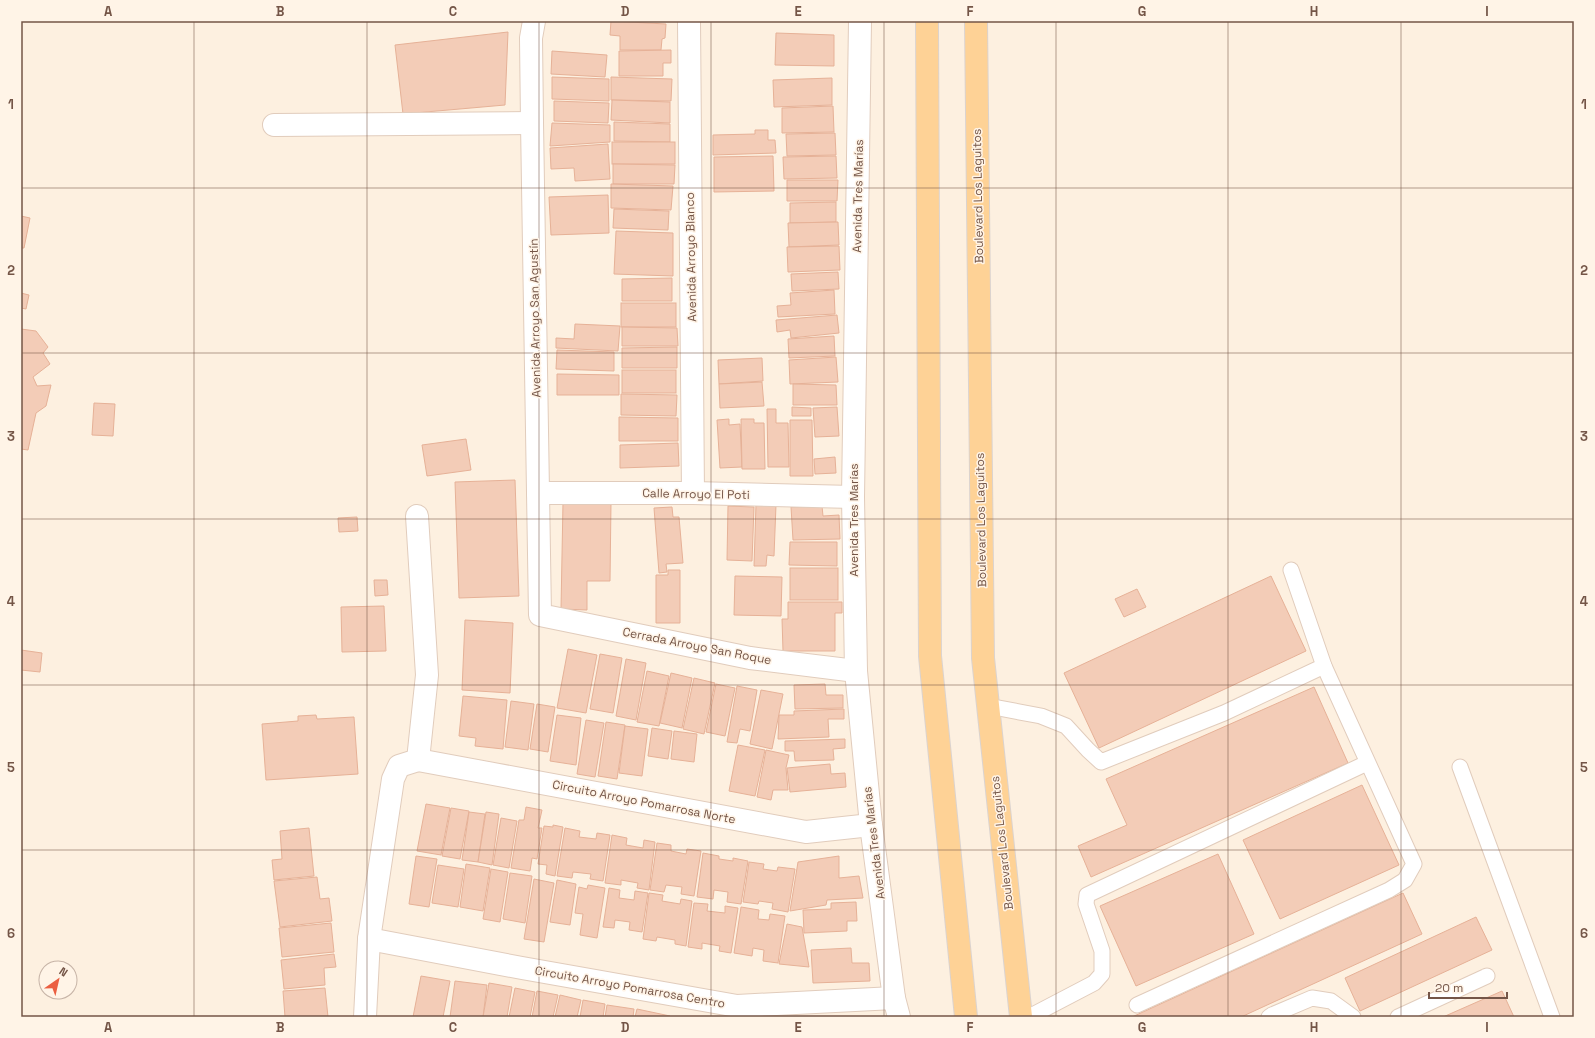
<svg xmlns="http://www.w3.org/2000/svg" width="1595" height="1038" font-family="'Space Grotesk',sans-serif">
  <rect width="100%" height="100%" fill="#fdf0e0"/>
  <!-- building -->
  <g fill="#f3ccb7" stroke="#e6b197">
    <polygon points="611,21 666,24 665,38 662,39 661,50 620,50 620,36 610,35"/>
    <polygon points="508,32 505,105 403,114 395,45"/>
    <polygon points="776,33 834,35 834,66 775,65"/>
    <polygon points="671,50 671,63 663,63 663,76 619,76 619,51"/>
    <polygon points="552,51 607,55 605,77 551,74"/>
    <polygon points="552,77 609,79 609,101 552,99"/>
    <polygon points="611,77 672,79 671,101 611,100"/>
    <polygon points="832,78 832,105 774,107 773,80"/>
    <polygon points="612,100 670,102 670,123 611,120"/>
    <polygon points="554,101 609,103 608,123 554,121"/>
    <polygon points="833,106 834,132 782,133 782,108"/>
    <polygon points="614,122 670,124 670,142 614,141"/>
    <polygon points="552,123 610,125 610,142 550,146"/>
    <polygon points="755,130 768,130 768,140 775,140 776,153 713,155 713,135 755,134"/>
    <polygon points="835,133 836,155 787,156 786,134"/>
    <rect x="612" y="142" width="63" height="22"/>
    <polygon points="608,144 610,179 575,181 574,168 551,169 550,148"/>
    <polygon points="773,156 774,191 714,192 714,157"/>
    <polygon points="836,156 837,178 784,179 783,157"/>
    <polygon points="613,164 675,165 674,184 613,184"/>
    <polygon points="787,180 838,180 837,201 787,201"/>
    <polygon points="611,184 673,186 671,210 611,208"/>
    <polygon points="608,195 609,233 551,235 549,197"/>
    <polygon points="836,202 836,222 790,223 790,203"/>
    <polygon points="614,209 669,211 668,230 613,228"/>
    <polygon points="21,216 30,218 24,248 21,248"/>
    <polygon points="838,222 839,245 789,247 788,223"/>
    <polygon points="616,231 673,233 673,276 614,274"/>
    <polygon points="839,246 840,270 788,272 787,247"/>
    <polygon points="838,272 839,289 792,291 791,274"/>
    <polygon points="672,278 672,301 622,301 622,279"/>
    <polygon points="834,290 835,314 778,317 777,306 791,305 790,293"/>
    <polygon points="21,293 29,295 26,309 21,308"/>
    <rect x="621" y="303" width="55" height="24"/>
    <polygon points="837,315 839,333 791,338 790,330 777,332 776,320"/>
    <polygon points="575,324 620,326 618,351 556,348 556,338 574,339"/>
    <polygon points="622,327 677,328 678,346 622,346"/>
    <polygon points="21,329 36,331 48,347 43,353 50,364 33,377 37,386 51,385 46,406 36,413 28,450 21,449"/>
    <polygon points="834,336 835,356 789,358 788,339"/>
    <polygon points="677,347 677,368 622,368 622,348"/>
    <polygon points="557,350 614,352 614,371 556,369"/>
    <polygon points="836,357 838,382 790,384 789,360"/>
    <polygon points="762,358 763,381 719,384 718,360"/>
    <rect x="622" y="370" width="54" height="23"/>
    <polygon points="557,374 619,375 619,395 557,395"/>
    <polygon points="762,382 764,406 720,408 719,384"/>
    <polygon points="793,384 836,385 837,405 793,405"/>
    <polygon points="621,394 677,395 676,416 621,415"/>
    <polygon points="94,403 115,404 113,436 92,435"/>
    <polygon points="792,407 811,408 811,416 792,416"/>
    <polygon points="837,407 839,436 815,437 813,408"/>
    <polygon points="767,409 776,409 776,423 788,423 789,467 768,467"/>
    <polygon points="619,417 678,418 678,441 619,441"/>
    <polygon points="729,419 729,425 740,424 742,467 720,468 717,420"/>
    <polygon points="741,419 754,419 754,423 764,423 765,469 742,469"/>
    <polygon points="790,420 812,420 813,476 790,476"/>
    <polygon points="466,439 471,470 427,476 422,445"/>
    <polygon points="678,443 679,466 620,468 620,445"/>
    <polygon points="835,457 836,473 815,474 814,459"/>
    <polygon points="515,480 519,596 459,598 455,482"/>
    <polygon points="563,502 611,503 610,581 587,581 587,610 561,609"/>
    <polygon points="756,505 776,505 774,556 767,555 766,566 754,566"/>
    <polygon points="728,506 754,507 752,561 727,560"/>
    <polygon points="822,506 823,516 839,515 840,539 793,540 791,507"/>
    <polygon points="672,507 673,517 679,517 683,563 666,564 667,572 659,573 654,508"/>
    <polygon points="357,517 358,531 339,532 338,518"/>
    <polygon points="790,542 837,542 837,566 789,565"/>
    <rect x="790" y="568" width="48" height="32"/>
    <polygon points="668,570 680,570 680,623 656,623 656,575 668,575"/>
    <polygon points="735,576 782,577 781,616 734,615"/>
    <polygon points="1271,576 1306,651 1099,748 1064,673"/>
    <polygon points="374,580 387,580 388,595 375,596"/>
    <polygon points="1137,589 1146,607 1124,617 1115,599"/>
    <polygon points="788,602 842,602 842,613 835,613 835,651 783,651 782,619 788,619"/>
    <polygon points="384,606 386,651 342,652 341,607"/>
    <polygon points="465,620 513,623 510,693 462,690"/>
    <polygon points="568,649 597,655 586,713 557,708"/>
    <polygon points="21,650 42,653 40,672 21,670"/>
    <polygon points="600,654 622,658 613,713 590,709"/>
    <polygon points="626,659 646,663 636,720 616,716"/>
    <polygon points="647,671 669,676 659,726 637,722"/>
    <polygon points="671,673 692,678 682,728 660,723"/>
    <polygon points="694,678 715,683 704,734 683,729"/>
    <polygon points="716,684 735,688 725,736 706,732"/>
    <polygon points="825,684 826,695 843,695 843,708 795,709 794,685"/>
    <polygon points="737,686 757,690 750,731 740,729 737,743 727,742"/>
    <polygon points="1314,687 1348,763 1091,877 1078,846 1127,825 1106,779"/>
    <polygon points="761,690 783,694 772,749 750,744"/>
    <polygon points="463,696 507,700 503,749 475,746 476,738 459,736"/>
    <polygon points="511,701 534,704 528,750 505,747"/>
    <polygon points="537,704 555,707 548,752 530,749"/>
    <polygon points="844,709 844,719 828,719 829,737 778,739 779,715 794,715 794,711"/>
    <polygon points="316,715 317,719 354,717 358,774 266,780 262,724 298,721 298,716"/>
    <polygon points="557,715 581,718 576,765 550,761"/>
    <polygon points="586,720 604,723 595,777 577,774"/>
    <polygon points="606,722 625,725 617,779 598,776"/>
    <polygon points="625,726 648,729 642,776 619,773"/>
    <polygon points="652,728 672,731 668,759 648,756"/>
    <polygon points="674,731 697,734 694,762 671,759"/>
    <polygon points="845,739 845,748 833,749 834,760 795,761 794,751 785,751 785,741"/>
    <polygon points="738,745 765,750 755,796 729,791"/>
    <polygon points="766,750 789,755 786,768 788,790 773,790 771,800 757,797"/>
    <polygon points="830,764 831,774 845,773 846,787 790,792 787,768"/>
    <polygon points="1362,785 1399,865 1280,919 1243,840"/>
    <polygon points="426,804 450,808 441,855 417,851"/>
    <polygon points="526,807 542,810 538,828 542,828 537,859 532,858 530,871 511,868 519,820 524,820"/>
    <polygon points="451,808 469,811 460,859 442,856"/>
    <polygon points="469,812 485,814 478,862 462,860"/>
    <polygon points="486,812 499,814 492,865 478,862"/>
    <polygon points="501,818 517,821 509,868 493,865"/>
    <polygon points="553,825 563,827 555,876 546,874 547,865 538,864 544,826 553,827"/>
    <polygon points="309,828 314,876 274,880 272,860 282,859 280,831"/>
    <polygon points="565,828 580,831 579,837 596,839 597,833 610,835 603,881 590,879 591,874 573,872 572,878 557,876"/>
    <polygon points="612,835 627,838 626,845 643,848 644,840 655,842 649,890 637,888 638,883 621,880 621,885 605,883"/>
    <polygon points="657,843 671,845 671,851 686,854 687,849 701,851 694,896 681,894 682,887 666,885 664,892 650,890"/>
    <polygon points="703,853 719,856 719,859 733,861 733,858 748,861 741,904 727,902 728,892 714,890 713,899 697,897"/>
    <polygon points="1218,854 1254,934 1136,986 1100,906"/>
    <polygon points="416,856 437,859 429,907 409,904"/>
    <polygon points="839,856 839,878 859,876 863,898 827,900 826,905 790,911 798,862"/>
    <polygon points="749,862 764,864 763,869 777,871 778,867 795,869 788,912 772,909 773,903 759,901 758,904 743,902"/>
    <polygon points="466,864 490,868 483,911 460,907"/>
    <polygon points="438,865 464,869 458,907 432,903"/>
    <polygon points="491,869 508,872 500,922 483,919"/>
    <polygon points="510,873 532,876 525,923 503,919"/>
    <polygon points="317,877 320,899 329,898 332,921 280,927 274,881"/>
    <polygon points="534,879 554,883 544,942 524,939"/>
    <polygon points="557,880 576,884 570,925 550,922"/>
    <polygon points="588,885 605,888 597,938 580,935 583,914 575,913 579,887 587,889"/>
    <polygon points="609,888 620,890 619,898 634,900 635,891 648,893 642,932 629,930 630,922 615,920 614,928 603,927"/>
    <polygon points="649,893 663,895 662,901 680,904 681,899 692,901 686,946 675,944 675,940 657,937 656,941 643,939"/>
    <polygon points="1403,893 1422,934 1241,1017 1132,1017"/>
    <polygon points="856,902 857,921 847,921 847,931 804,933 803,910 831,909 831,903"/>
    <polygon points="694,903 708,904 707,911 725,913 725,906 738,908 731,953 719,951 720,946 702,943 702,949 688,947"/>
    <polygon points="741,907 759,910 758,919 769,920 770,914 785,916 778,963 763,961 764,950 753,948 752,956 734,953"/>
    <polygon points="1476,917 1492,950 1360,1011 1345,978"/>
    <polygon points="331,923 334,952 282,957 279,928"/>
    <polygon points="787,924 802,927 809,967 779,964"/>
    <polygon points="851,948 852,963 869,963 870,981 813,983 811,950"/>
    <polygon points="334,954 336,967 324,968 325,985 284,989 281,960"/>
    <polygon points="421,976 450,981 443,1017 413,1017"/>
    <polygon points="455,981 487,985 483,1017 450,1017"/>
    <polygon points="489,983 512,987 507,1017 483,1017"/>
    <polygon points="325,988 328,1017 285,1017 283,991"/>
    <polygon points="515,988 535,992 530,1017 509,1017"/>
    <polygon points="537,991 558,995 553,1017 532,1017"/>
    <polygon points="1502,991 1514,1017 1443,1017"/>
    <polygon points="560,995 581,1000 577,1017 555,1017"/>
    <polygon points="583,1000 605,1004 603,1017 580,1017"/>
    <polygon points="607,1005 634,1009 633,1017 605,1017"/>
    <polygon points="637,1009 670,1016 670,1017 635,1017"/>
  </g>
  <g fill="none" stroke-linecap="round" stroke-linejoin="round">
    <!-- service casing -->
    <g stroke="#e1ccbc" stroke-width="17">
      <g id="service">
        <polyline points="988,706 1041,716 1066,726 1088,750 1101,762 1224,713 1324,666"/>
        <polyline points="1460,767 1552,1017"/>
        <polyline points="1137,1005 1389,890 1405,880 1414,864 1324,666 1291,570"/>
        <polyline points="1029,1017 1094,983 1102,974 1102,951 1086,904 1087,895 1367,763"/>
        <polyline points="1269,1017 1272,1015 1312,998 1331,1001 1353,1017"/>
        <polyline points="1398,1017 1487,976"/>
      </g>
    </g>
    <!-- minor casing -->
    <g stroke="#e1ccbc" stroke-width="24">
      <g id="minor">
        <polyline points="534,21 531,38 532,123 540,615 750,658 856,671"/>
        <polyline points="689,21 693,493"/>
        <polyline points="860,21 853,497 856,671 871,825 894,998 899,1017"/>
        <polyline points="274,125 532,123"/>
        <polyline points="538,493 693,493 853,497"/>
        <polyline points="418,760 806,832 871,825"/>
        <polyline points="369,939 522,968 737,1006 894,998"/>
        <polyline points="365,1017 369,939 393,779 399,766 418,760 427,675 417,516"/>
      </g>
    </g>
    <!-- primary casing -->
    <g stroke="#dbd3cf" stroke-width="24">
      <g id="primary">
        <polyline points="927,21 930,656 966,1017"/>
        <polyline points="976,21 983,658 1021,1017"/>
      </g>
    </g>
    <!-- service -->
    <use href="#service" stroke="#fff" stroke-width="15"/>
    <!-- minor -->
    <use href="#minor" stroke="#fff" stroke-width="22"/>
    <!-- primary -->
    <use href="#primary" stroke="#fed296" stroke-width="22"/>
  </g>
  <!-- grid -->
  <path fill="none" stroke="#745547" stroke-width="1" stroke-opacity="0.55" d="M194,21v996M367,21v996M539,21v996M711,21v996M884,21v996M1056,21v996M1228,21v996M1401,21v996M21,188h1553M21,353h1553M21,519h1553M21,685h1553M21,850h1553"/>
  <g text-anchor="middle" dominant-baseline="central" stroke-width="3" stroke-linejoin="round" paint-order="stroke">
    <!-- street labels -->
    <g font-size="12" fill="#745547" stroke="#fff4e7">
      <text transform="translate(858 196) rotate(-89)">Avenida Tres Marías</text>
      <text transform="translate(978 196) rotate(-91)">Boulevard Los Laguitos</text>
      <text transform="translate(691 257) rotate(-91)">Avenida Arroyo Blanco</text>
      <text transform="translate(535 318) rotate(-91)">Avenida Arroyo San Agustín</text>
      <text transform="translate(696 494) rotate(1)">Calle Arroyo El Poti</text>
      <text transform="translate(854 520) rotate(-90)">Avenida Tres Marías</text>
      <text transform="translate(981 520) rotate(-91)">Boulevard Los Laguitos</text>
      <text transform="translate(697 646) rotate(11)">Cerrada Arroyo San Roque</text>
      <text transform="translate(644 802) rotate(11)">Circuito Arroyo Pomarrosa Norte</text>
      <text transform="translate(874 843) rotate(-97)">Avenida Tres Marías</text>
      <text transform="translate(1002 843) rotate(-96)">Boulevard Los Laguitos</text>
      <text transform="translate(630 987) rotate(10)">Circuito Arroyo Pomarrosa Centro</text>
    </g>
  </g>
  <!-- border -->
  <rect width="1595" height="1038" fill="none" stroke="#fff4e7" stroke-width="44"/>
  <!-- north arrow -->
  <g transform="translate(58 980) rotate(34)"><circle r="19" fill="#fff4e7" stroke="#c7b4a7"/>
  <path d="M0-3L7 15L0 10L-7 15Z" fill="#eb5f41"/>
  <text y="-6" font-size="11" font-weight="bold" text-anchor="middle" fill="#745547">N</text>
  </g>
  <!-- scale -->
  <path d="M1429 992v6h78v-6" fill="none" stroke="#745547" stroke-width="2"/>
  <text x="1435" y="992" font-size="12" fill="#745547" stroke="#fff4e7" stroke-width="3" paint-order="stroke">20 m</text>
  <rect x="22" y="22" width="1551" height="994" fill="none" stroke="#745547" stroke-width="1.5"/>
  <g font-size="13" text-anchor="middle" font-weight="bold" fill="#745547">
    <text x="108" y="16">A</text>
    <text x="280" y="16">B</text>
    <text x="453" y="16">C</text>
    <text x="625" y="16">D</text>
    <text x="798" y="16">E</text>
    <text x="970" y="16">F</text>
    <text x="1142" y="16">G</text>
    <text x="1314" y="16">H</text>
    <text x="1487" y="16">I</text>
    <text x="11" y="109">1</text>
    <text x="1584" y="109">1</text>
    <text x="11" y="275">2</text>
    <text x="1584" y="275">2</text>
    <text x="11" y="441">3</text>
    <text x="1584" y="441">3</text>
    <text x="11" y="606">4</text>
    <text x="1584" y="606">4</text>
    <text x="11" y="772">5</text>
    <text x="1584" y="772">5</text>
    <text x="11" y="938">6</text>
    <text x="1584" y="938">6</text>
    <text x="108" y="1032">A</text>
    <text x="280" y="1032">B</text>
    <text x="453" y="1032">C</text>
    <text x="625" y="1032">D</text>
    <text x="798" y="1032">E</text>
    <text x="970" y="1032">F</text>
    <text x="1142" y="1032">G</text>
    <text x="1314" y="1032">H</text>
    <text x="1487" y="1032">I</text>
  </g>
</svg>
